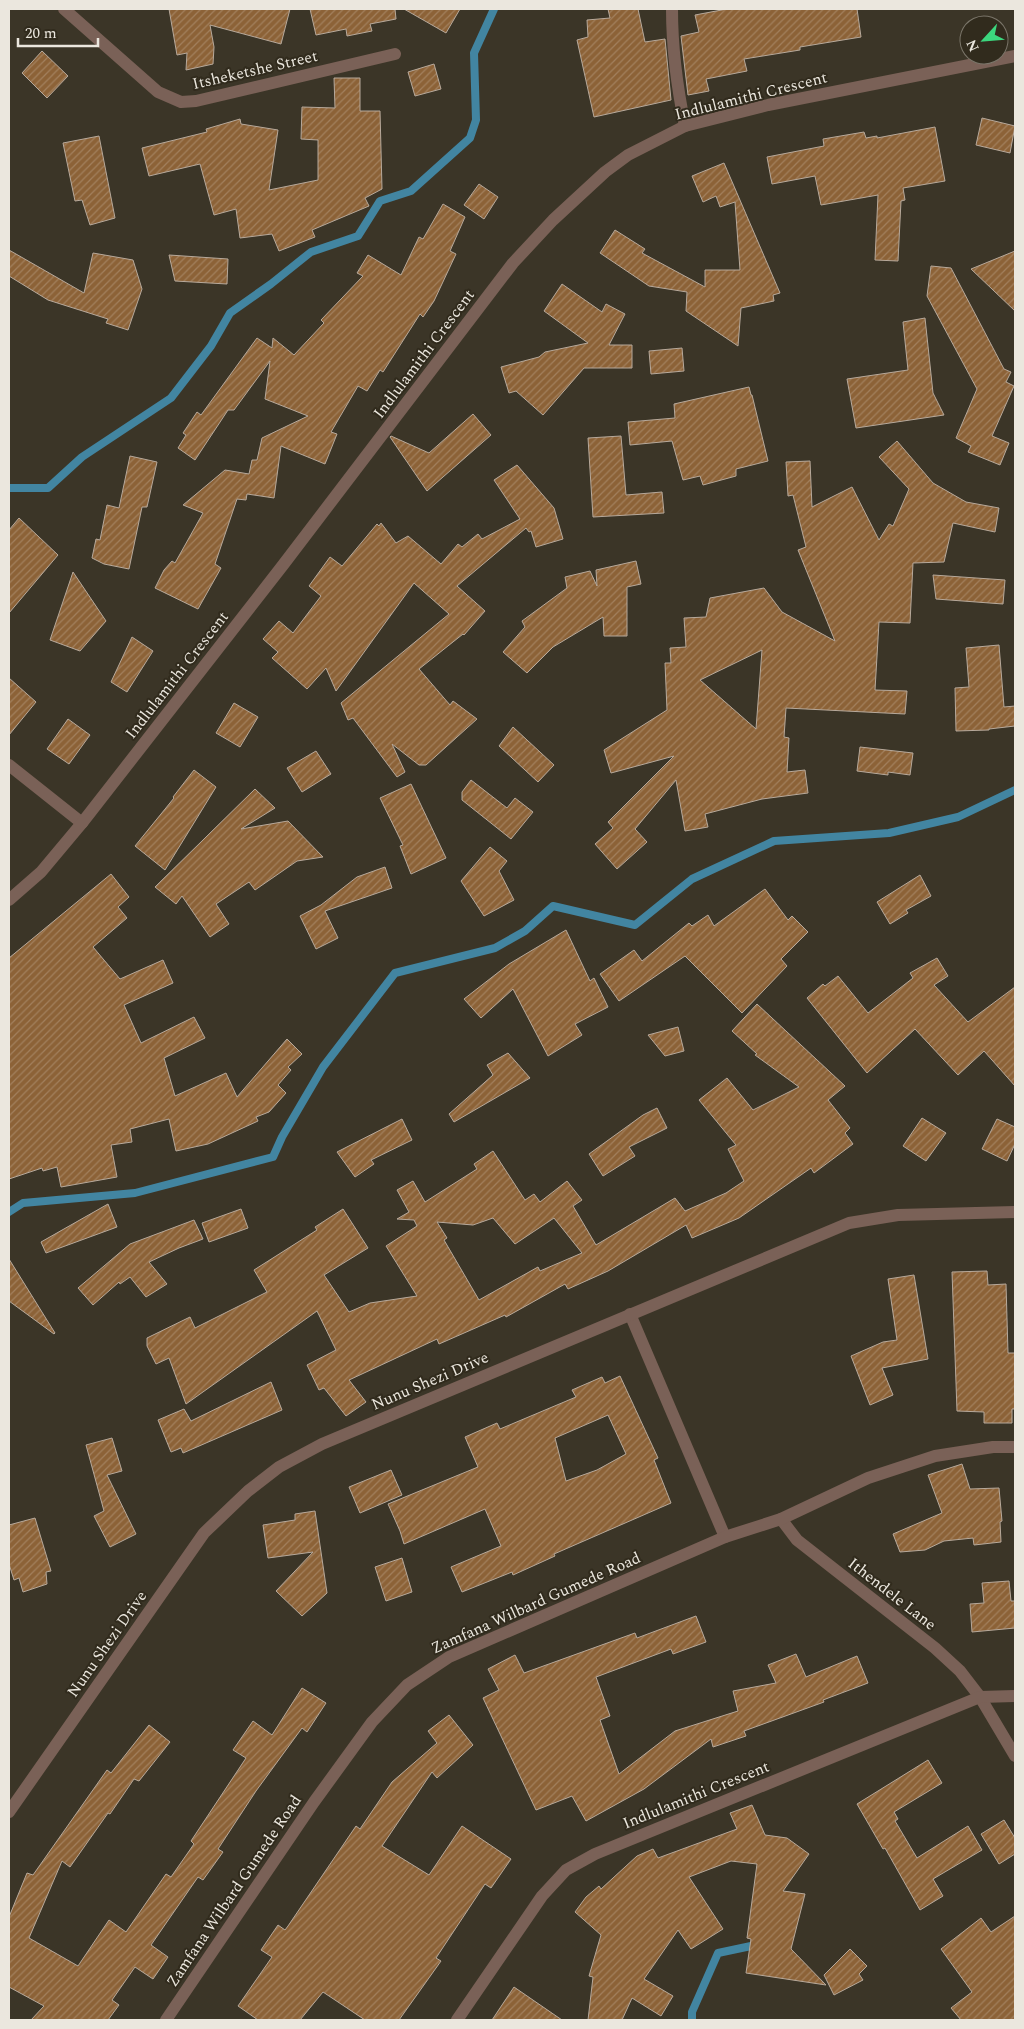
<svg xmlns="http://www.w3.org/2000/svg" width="1024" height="2029" font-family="Spectral,serif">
  <defs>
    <pattern id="building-hatch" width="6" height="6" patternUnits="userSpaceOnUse" patternTransform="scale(1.25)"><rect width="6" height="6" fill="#8c6237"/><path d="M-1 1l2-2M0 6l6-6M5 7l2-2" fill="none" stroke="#a2805d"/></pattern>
  </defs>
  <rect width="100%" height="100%" fill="#3b3527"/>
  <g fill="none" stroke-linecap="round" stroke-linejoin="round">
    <!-- stream -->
    <g stroke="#4285a1" stroke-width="8">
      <polyline points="9,488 48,488 82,457 171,398 211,346 230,313 271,284 311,252 358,236 380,201 411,191 470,138 476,120 474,53 494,9"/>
      <polyline points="9,1212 23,1203 135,1193 273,1157 282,1137 323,1067 395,973 495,948 525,931 553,906 635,925 692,879 774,841 889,833 958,817 1015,790"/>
      <polyline points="692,2020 692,2012 718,1953 751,1946"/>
    </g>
  </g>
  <!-- building -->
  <g fill="url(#building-hatch)" stroke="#b7a99b" fill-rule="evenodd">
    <polygon points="169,9 290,9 281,44 210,25 214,47 213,64 186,70 187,53 177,55"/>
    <polygon points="310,9 395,9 396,19 370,24 372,31 347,36 346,29 316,35"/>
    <polygon points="404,9 460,9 446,33"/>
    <polygon points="608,9 638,9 645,42 665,39 671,100 594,117 577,40 588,37 587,20 610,18"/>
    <polygon points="727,9 857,9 861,37 800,47 800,50 744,59 747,71 706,79 709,91 688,95 681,36 699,32 695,15"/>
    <polygon points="42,51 68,76 47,98 22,73"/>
    <polygon points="434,64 441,89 415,96 408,72"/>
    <polygon points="334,78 360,78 360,111 380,111 382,189 365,198 369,206 312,230 315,237 279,251 272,234 240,238 236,209 214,215 200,164 149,176 142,148 207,132 206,129 240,119 241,124 278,130 269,190 318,180 318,140 301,139 302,107 335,108"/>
    <polygon points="982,118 1015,126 1010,153 976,145"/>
    <polygon points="935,127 945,181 903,188 905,200 901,201 898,261 875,260 878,195 821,205 815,176 772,184 767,157 824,146 823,139 864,132 866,138 877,136 877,138"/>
    <polygon points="99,136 115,218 90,225 82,200 75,201 63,143"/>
    <polygon points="724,163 780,293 773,295 774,301 741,308 738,346 686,311 687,292 649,286 600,253 615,230 645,249 642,253 705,287 705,270 740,270 735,202 720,207 716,196 703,202 692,176"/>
    <polygon points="479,184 498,197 484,219 464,205"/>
    <polygon points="443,204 465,217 450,251 456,254 434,301 423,317 420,314 383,372 380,370 367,391 358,386 331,432 337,434 325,464 281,446 274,498 247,494 246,500 237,499 215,564 221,568 198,609 155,588 164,570 172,561 175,563 203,513 183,505 225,470 249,474 252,460 257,460 262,438 308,416 265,399 270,361 234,410 228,410 195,460 178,448 186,435 183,433 197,412 201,415 257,338 272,348 273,338 294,355 324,323 321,320 363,276 357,273 368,255 401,275 419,237 423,239"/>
    <polygon points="9,250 84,293 93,253 133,260 142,289 128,330 106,323 108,319 48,300 9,276"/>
    <polygon points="1015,251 1015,311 971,269"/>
    <polygon points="169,255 228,259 227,284 175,281"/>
    <polygon points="931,266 951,268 1004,369 1011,372 1006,382 1014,386 992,436 1009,443 1000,465 968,452 971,446 956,438 977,389 927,296"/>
    <polygon points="562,284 602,312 606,304 625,314 609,345 632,345 632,368 584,368 543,415 516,391 509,393 501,367 539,357 545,352 588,343 544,311"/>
    <polygon points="925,318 933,393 944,415 856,428 847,379 908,370 903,322"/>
    <polygon points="682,348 684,371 651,374 649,351"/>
    <polygon points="749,387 751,395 752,395 768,461 736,469 736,476 703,485 700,476 683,480 672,441 630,445 628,422 675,418 674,404"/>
    <polygon points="473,414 491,435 427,491 390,437 391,436 429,453"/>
    <polygon points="621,436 626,495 662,492 664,513 593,517 588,438"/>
    <path d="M897,441l36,42 33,19 33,6 -4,24 -42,-9 -9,39 -31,1 -3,60 -31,-1 -4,68 32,1 -2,23 -119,-6 -2,29 5,1 -2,34 18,-2 3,23 -46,6 -57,15 3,13 -23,4 -9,-51 -41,49 12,13 -30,27 -22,-25 18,-16 -5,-6 66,-66 -63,17 -7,-23 63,-40 -2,-47h6l-1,-15 16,-1 -2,-29 22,-1 4,-19 54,-10 18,24 53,29 -37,-91 8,-3 -13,-52 -5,1 -2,-34 24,-1 2,46 40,-20 27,53 10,-16 4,2 16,-37 -30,-32zM762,650l-6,79 -56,-49z"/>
    <polygon points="130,456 157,462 147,507 142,507 129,569 104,564 92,558 96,539 100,540 107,505 119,508"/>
    <polygon points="517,465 554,508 563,539 536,547 531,531 529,532 526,528 457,586 485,611 464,635 463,634 419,669 450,705 453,701 477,719 426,765 419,765 392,744 405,772 397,777 353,718 348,720 341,703 449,614 414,583 336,691 326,668 307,689 272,658 278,652 263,639 279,621 293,633 321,596 309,586 330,557 342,566 377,524 379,526 381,523 396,543 408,536 441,564 458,544 462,547 478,534 482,539 520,519 494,480"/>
    <polygon points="19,518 58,555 9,613 9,530"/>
    <polygon points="636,561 641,584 627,587 627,636 604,636 603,617 553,647 527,673 503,652 525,627 522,621 567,588 565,577 590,571 597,586 596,570"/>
    <polygon points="73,572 106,621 80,651 50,640"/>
    <polygon points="933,575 1005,580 1003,604 936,599"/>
    <polygon points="132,637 153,651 127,692 111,682"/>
    <polygon points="999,645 1004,707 1015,706 1015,726 989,729 989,730 956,731 955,688 969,687 966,648"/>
    <polygon points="9,678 36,702 9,735"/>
    <polygon points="234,703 258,717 240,747 216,733"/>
    <polygon points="68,719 90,735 69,764 47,749"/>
    <polygon points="513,727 554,765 538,782 499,746"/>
    <polygon points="860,747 913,753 910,775 888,772 888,775 857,771"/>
    <polygon points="316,751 331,774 302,792 287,768"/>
    <polygon points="194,770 216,787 165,870 135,846 174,798 173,797"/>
    <polygon points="471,780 507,808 515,798 533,812 511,839 462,800 462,792"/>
    <polygon points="411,784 446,858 411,874 400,846 403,845 380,798"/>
    <polygon points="255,789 275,808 241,829 288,821 323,857 297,861 255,890 249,882 216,904 229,924 210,937 182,896 176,904 155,887"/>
    <polygon points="490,847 507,861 499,871 514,900 484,916 461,881"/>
    <polygon points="385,867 392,888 325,911 338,938 316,949 300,916 321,905 357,877"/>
    <polygon points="111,874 129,897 118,907 127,918 93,947 120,979 163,960 173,983 124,1005 141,1043 194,1017 205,1038 164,1058 175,1096 226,1073 237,1097 287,1039 302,1054 288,1067 291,1070 278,1085 286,1093 269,1112 256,1117 258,1121 208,1144 176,1151 169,1119 130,1129 132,1142 111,1145 117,1177 61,1187 57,1167 43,1171 42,1168 9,1179 9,958"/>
    <polygon points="920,875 931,896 906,910 908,913 890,924 877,902"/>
    <polygon points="765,889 788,920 792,916 808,932 781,959 787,966 742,1013 685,956 619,1001 600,974 634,950 642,961 689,923 692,926 708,915 714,926"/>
    <polygon points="566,930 590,981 594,978 608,1007 575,1024 582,1035 548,1056 513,989 481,1018 464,999 509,964"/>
    <polygon points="937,958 948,976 934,985 968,1022 1015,987 1015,1086 984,1051 958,1075 915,1029 867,1073 807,998 823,984 825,986 838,976 868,1013 913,978 910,973"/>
    <path d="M757,1004l88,82 -17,14 22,28 -5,5 8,11 -39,29 -3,-5 -72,50 -47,20 -6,-13 -78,46 -40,18 -3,-5 -59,33 -1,-2 -66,29 -2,-5 -88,41 17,22 -20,14 -22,-28 -5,2 -12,-25 29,-15 -19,-39 -131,93 -17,-46 -13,6 -9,-18v-8l43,-21 5,11 72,-36 -13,-22 63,-40 -2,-3 28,-18 25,39 -44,27 25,37 21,-9 47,-7 -31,-50 31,-20 -3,-6 -17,-1 12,-7 -12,-22 16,-9 12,21 52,-33 -3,-5 19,-13 32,49 9,-6 6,8 27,-21 15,19 -9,6 23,39 79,-47 10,13 41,-18 18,-12 -16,-32 8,-4 -37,-45 28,-22 26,32 46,-23 -44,-32 2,-1 -25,-23zM493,1218l22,26 39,-26 28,35 -42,18 -2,-4 -59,33 -35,-60 3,-2 -10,-16 36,3z"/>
    <polygon points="678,1027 684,1051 665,1056 648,1035"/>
    <polygon points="508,1053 530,1078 454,1122 449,1114 493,1075 487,1065"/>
    <polygon points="657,1108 667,1128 629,1147 635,1156 603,1176 589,1154 643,1115"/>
    <polygon points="922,1118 946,1133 926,1161 903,1146"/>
    <polygon points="402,1119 412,1140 371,1160 374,1164 355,1177 337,1152"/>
    <polygon points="997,1119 1015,1127 1015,1144 1007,1161 982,1149"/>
    <polygon points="108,1204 117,1227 46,1253 41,1242"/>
    <polygon points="241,1209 248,1228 209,1242 202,1223"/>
    <polygon points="194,1220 203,1239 179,1248 149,1262 167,1284 146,1297 130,1277 120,1284 119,1282 93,1305 78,1288 130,1244"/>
    <polygon points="9,1259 55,1333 54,1334 9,1301"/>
    <polygon points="987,1271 988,1285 1006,1284 1008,1353 1015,1353 1015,1409 1012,1409 1012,1423 984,1423 984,1412 957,1411 952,1272"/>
    <polygon points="914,1275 928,1359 882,1368 893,1395 870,1405 851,1356 883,1342 897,1340 888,1279"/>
    <path d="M620,1376l38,82 -4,2 17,43 -117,51 1,2 -42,19 -1,-3 -50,20 -11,-25 50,-21 -16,-37 -81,35 -4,-13 -12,-27 90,-37 -13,-30 32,-14 3,6 76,-32 -4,-7 30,-13 3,6zM608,1415l18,39 -29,16 -31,11 -11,-43z"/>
    <polygon points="271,1382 282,1410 183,1453 181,1448 171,1452 158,1420 184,1409 191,1421"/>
    <polygon points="112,1438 122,1471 107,1475 136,1534 110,1547 94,1516 104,1511 86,1445"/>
    <polygon points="962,1464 970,1489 999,1488 1002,1521 1000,1522 1001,1542 974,1545 973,1538 944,1541 925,1550 900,1552 893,1534 942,1513 928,1475"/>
    <polygon points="391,1470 402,1495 360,1513 349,1487"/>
    <polygon points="315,1511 327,1593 302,1616 276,1591 313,1552 268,1558 263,1525 295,1520 295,1514"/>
    <polygon points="35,1518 51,1571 46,1572 47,1584 23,1592 19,1578 14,1580 9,1564 9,1525"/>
    <polygon points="402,1558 412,1592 386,1601 375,1567"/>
    <polygon points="1009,1581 1011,1601 1015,1601 1015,1628 972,1632 970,1604 984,1603 982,1583"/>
    <polygon points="696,1616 706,1642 673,1654 671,1649 596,1677 610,1716 600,1720 619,1774 675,1731 738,1711 733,1691 776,1683 768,1665 796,1654 806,1677 857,1656 868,1683 823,1700 824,1702 744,1731 746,1736 713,1747 711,1739 644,1789 586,1821 572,1796 536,1810 483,1698 499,1690 488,1669 515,1655 524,1673 635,1633 637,1638"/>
    <polygon points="302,1688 326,1703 307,1732 302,1728 256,1791 218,1849 223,1852 203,1880 198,1877 151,1945 168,1957 153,1979 135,1967 112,2000 119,2005 108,2020 31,2020 44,2006 9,1987 9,1917 27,1873 33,1875 107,1770 111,1773 149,1725 170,1742 139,1781 134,1779 110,1814 108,1813 70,1867 62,1861 29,1938 78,1966 109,1920 126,1932 166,1874 171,1877 194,1844 191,1841 246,1758 233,1750 253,1721 272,1735"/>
    <polygon points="449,1715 473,1745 437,1778 432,1772 382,1846 429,1875 462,1826 511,1859 491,1888 485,1884 436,1958 441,1961 399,2020 365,2020 323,1992 300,2020 258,2020 238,2006 272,1957 261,1950 278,1925 285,1930 288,1926 356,1826 360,1829 392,1782 437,1743 428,1731"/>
    <polygon points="928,1760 942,1783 894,1812 898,1819 895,1821 917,1858 968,1826 982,1850 933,1879 943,1896 920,1910 885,1848 883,1849 857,1804"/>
    <polygon points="752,1805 765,1835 787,1838 809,1854 783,1891 805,1894 791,1949 826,1985 746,1973 751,1939 747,1938 757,1864 731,1861 689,1877 723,1929 691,1949 678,1930 644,1979 673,1996 661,2016 632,1998 622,2020 588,2020 593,1977 589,1976 601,1935 575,1912 586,1897 599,1886 601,1889 637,1856 653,1849 658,1858 737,1829 730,1813"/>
    <polygon points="1004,1820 1015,1838 1015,1854 999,1864 981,1834"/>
    <polygon points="1015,1916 1015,2020 961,2020 951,2008 972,1992 941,1949 981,1918 991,1932"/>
    <polygon points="850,1949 867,1966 859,1974 863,1980 834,1995 824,1975"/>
    <polygon points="514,1987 562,2020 492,2020"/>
  </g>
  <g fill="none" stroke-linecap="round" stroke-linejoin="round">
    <!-- minor -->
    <g stroke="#7a6157" stroke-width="12">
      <polyline points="64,9 158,92 181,102 196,101 395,54"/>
      <path d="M672,9c0,40 5,78 13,117"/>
      <polyline points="9,765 82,823"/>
      <polyline points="9,900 41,872 82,823 283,565 513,263 553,220 605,172 628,155 685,126 768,105 1015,56"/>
      <polyline points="630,1314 725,1537"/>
      <polyline points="781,1519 797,1540 935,1648 960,1671 980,1697 1015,1756"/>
      <polyline points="9,1812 204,1533 248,1491 279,1467 322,1444 849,1223 898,1215 1015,1212"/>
      <polyline points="166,2020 314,1802 372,1722 407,1685 449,1657 725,1537 781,1519 868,1478 935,1456 993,1447 1015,1447"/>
      <polyline points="457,2020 542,1896 566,1870 595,1854 980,1697 1015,1696"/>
    </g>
  </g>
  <g text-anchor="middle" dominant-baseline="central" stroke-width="4" stroke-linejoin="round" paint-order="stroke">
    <!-- street labels -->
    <g font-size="16" fill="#ebe7de" stroke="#312b1d">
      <text transform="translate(255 70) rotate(-13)">Itsheketshe Street</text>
      <text transform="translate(751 96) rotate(-14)">Indlulamithi Crescent</text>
      <text transform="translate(424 354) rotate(-53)">Indlulamithi Crescent</text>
      <text transform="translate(177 675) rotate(-52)">Indlulamithi Crescent</text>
      <text transform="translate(430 1381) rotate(-23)">Nunu Shezi Drive</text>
      <text transform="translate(892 1594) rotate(38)">Ithendele Lane</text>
      <text transform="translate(536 1603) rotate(-24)">Zamfana Wilbard Gumede Road</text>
      <text transform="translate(107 1644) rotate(-55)">Nunu Shezi Drive</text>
      <text transform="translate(696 1795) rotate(-22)">Indlulamithi Crescent</text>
      <text transform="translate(234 1891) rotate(-56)">Zamfana Wilbard Gumede Road</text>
    </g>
  </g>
  <!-- border -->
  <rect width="1024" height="2029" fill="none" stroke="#ebe7de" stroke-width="20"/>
  <!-- north arrow -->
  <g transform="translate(984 40) rotate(244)"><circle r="24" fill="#312b1d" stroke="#7b766a"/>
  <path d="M0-4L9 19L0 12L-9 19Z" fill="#3cd77e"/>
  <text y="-8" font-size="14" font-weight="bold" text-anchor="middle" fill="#ebe7de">N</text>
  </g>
  <!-- scale -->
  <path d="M18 38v8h80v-8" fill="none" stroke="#ebe7de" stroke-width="2.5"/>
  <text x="25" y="38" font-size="15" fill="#ebe7de" stroke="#312b1d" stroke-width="4" paint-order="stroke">20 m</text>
</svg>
